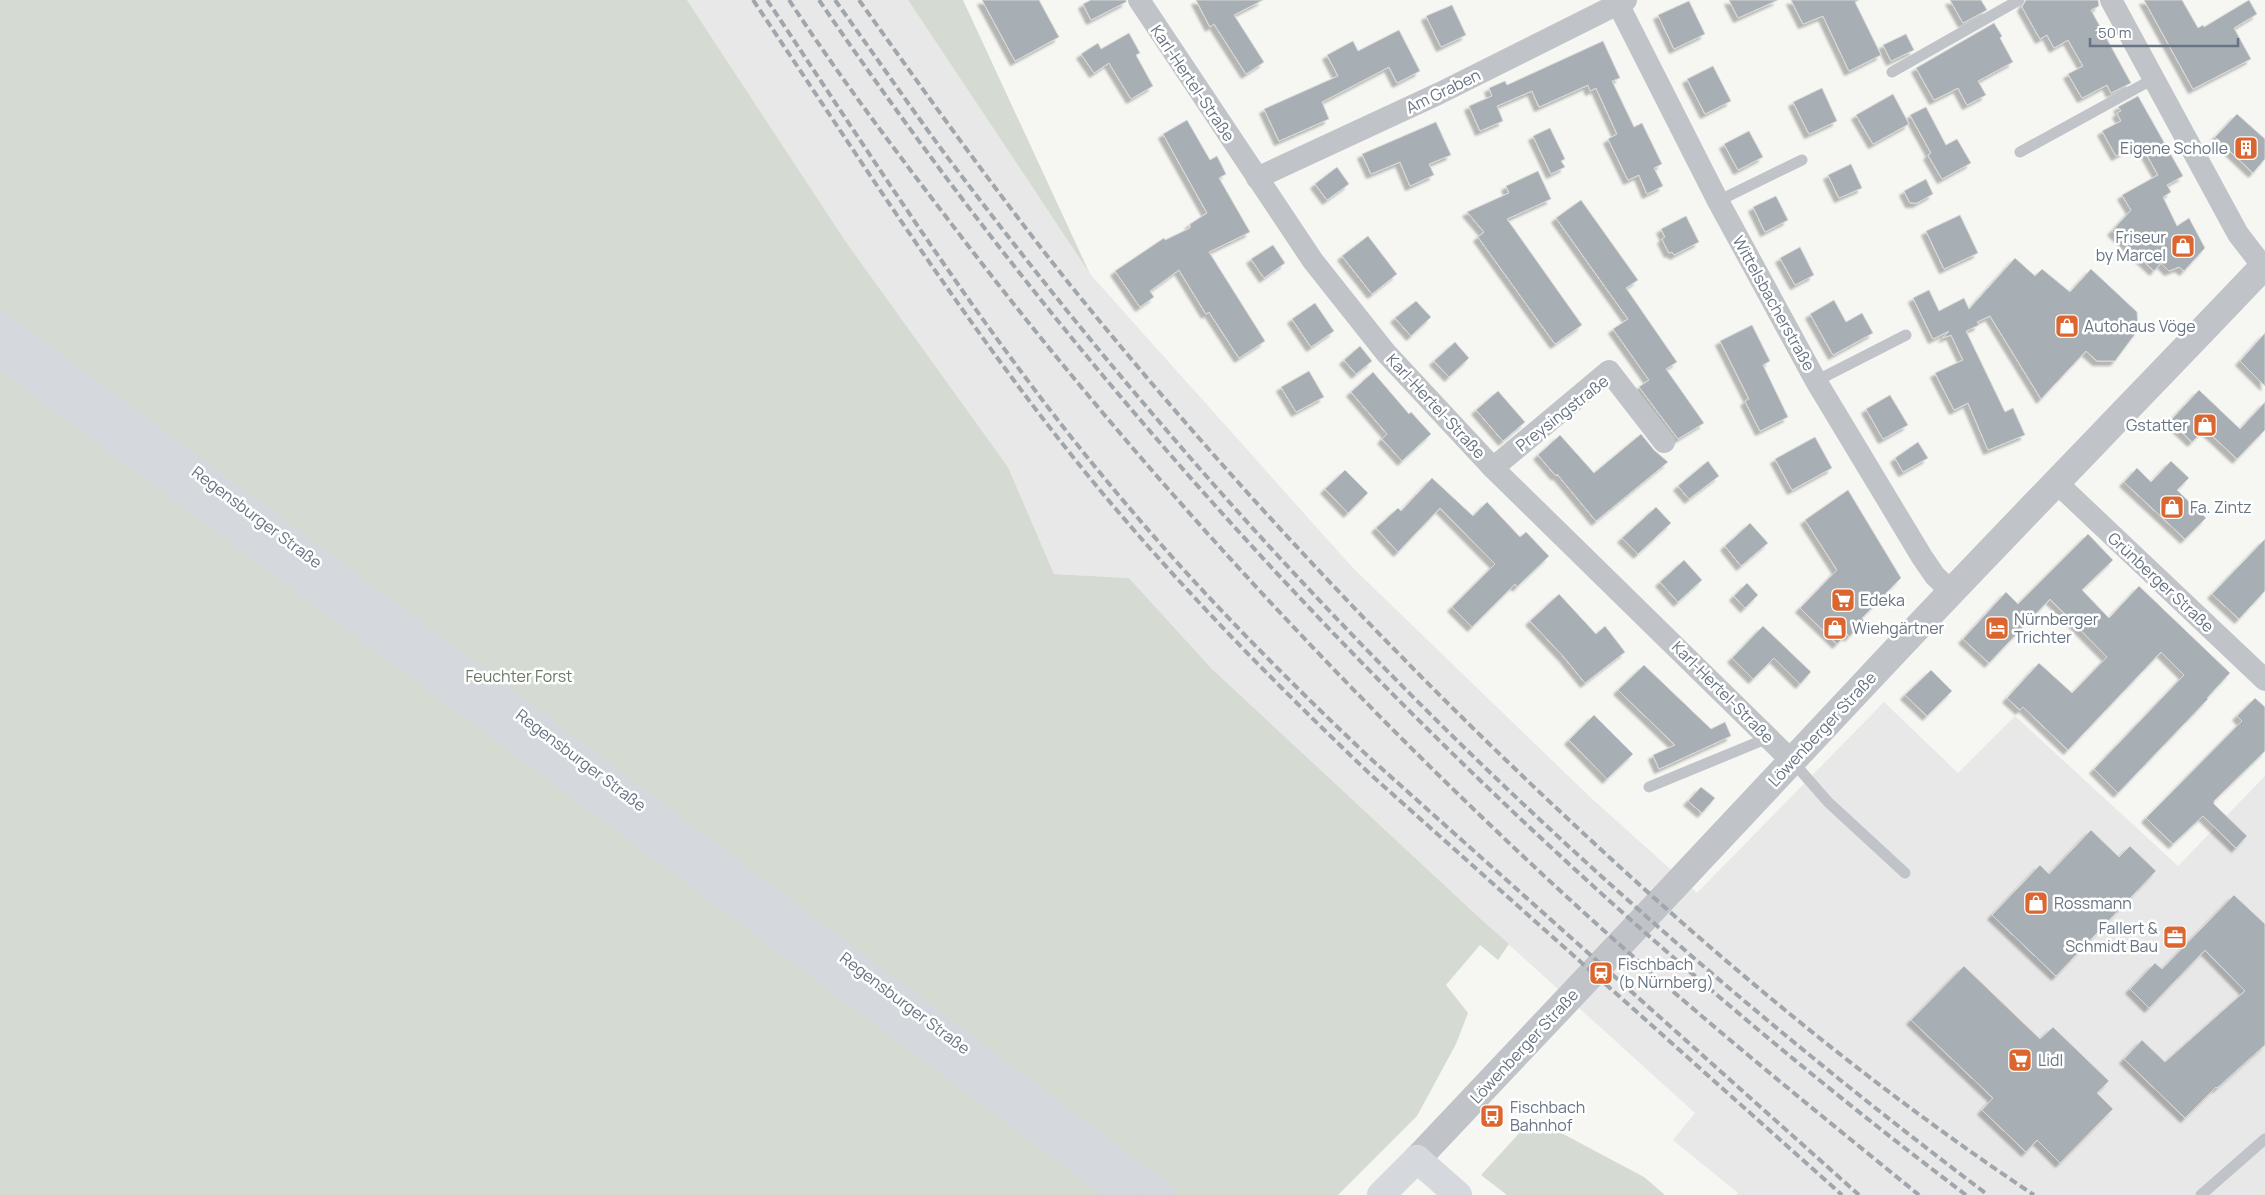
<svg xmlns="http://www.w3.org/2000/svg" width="2265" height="1195" font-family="Manrope,sans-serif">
  <defs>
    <filter id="shadow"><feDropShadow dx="-4.5" dy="4.5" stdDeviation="1" flood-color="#0004"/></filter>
  </defs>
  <rect width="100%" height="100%" fill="#f6f6f3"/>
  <!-- built -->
  <polygon fill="#e7e8e7" points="687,0 908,0 1090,274 1352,567 1590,797 1697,893 1884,702 1958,773 2015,716 2178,866 2265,776 2265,1195 1736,1195 1738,1193 1673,1140 1695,1113 1483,921 1212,669 1129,578 1054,574 1008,467 846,242"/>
  <!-- green -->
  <g fill="#d5dbd3">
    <polygon points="0,0 687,0 846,242 1008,467 1054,574 1129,578 1212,669 1483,921 1509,944 1498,960 1480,945 1446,985 1468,1013 1456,1044 1417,1116 1338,1195 0,1195"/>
    <polygon points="908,0 963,0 1090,274"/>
    <polygon points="1533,1118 1644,1177 1665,1195 1507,1195 1481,1175"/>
  </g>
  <!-- building -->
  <g fill="#a7aeb4" stroke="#d8d8d6" filter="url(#shadow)">
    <polygon points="982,0 1039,0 1059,37 1015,61"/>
    <polygon points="1091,0 1126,0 1126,2 1091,20 1083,4"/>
    <polygon points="1196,0 1263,0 1234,15 1264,62 1246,74 1214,24 1210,27"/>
    <polygon points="1729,0 1778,0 1738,18"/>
    <polygon points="1791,0 1859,0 1855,2 1881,55 1849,71 1823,16 1803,24"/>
    <polygon points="1950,0 1981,0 1987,10 1963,23"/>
    <polygon points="2026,0 2098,0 2099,6 2091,10 2131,83 2111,93 2107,85 2082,98 2068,74 2083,66 2068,40 2054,48 2047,35 2040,39 2022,7"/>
    <polygon points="2144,0 2182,0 2198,28 2203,25 2204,27 2249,0 2257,14 2234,28 2251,59 2193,89"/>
    <polygon points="1689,1 1705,34 1674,49 1658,15"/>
    <polygon points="1452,5 1466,35 1441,47 1426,16"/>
    <polygon points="1994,23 2002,36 2000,38 2013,62 1978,81 1986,95 1967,105 1958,88 1934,100 1916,68"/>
    <polygon points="1399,30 1420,71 1397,83 1389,67 1322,102 1329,119 1279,141 1264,109 1338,76 1327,55 1353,41 1358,51"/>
    <polygon points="1129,33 1140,53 1136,55 1153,86 1131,99 1109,63 1094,73 1081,54 1098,43 1101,49"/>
    <polygon points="1906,34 1914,50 1891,61 1883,45"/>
    <polygon points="1603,41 1620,78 1612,81 1634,127 1642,123 1662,164 1654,168 1663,186 1647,194 1639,175 1628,180 1608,139 1617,134 1596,88 1590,91 1588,85 1539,107 1532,91 1497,106 1503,121 1480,131 1469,106 1492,96 1489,88 1505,81 1507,85"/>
    <polygon points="1713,66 1731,101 1705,114 1687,79"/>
    <polygon points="1822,88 1837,121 1809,134 1793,102"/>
    <polygon points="1893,94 1909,124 1873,144 1856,115"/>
    <polygon points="2138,96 2183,176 2167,185 2171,192 2163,197 2177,226 2189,218 2205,248 2184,271 2179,267 2169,271 2161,263 2154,271 2112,231 2131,210 2122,195 2158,175 2140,143 2116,156 2102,131 2121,121 2117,113 2121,111 2118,107"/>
    <polygon points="1926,107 1946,145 1957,139 1971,163 1942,179 1928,155 1931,153 1910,115"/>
    <polygon points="2237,114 2265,139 2265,159 2253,173 2215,137"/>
    <polygon points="1187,120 1210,160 1217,156 1226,174 1219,178 1250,232 1209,252 1265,341 1239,358 1209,312 1206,314 1179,270 1150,291 1154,297 1140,307 1115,271 1164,238 1165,240 1190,228 1190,224 1207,213 1163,134"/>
    <polygon points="1436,122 1451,155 1429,164 1434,175 1410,186 1400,162 1371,174 1362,154"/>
    <polygon points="1550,128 1565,159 1561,161 1565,167 1551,174 1533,136"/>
    <polygon points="1749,131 1763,157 1738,170 1724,144"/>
    <polygon points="1851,164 1862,188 1839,198 1828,175"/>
    <polygon points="1337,167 1349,184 1327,200 1315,184"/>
    <polygon points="1538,171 1551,199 1507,219 1582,325 1555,344 1478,237 1484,232 1467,212 1509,193 1506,186"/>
    <polygon points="1926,179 1933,194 1917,203 1910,203 1904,191"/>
    <polygon points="1776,196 1788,220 1765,232 1753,207"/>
    <polygon points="1581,200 1638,280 1626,288 1677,362 1666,369 1704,423 1678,439 1639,387 1649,380 1613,329 1628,319 1556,218"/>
    <polygon points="1960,215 1978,253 1944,269 1926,231"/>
    <polygon points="1686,216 1699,242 1674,255 1672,252 1669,253 1662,239 1665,237 1661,229"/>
    <polygon points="1368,236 1397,274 1372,294 1342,256"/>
    <polygon points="1273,245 1285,263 1264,278 1251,259"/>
    <polygon points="1800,247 1814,275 1795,285 1780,258"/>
    <polygon points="2015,258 2035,276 2042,269 2070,292 2091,269 2137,312 2138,330 2115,361 2097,361 2086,351 2041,399 1990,316 1977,322 1979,325 1966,331 2005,412 2013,408 2025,435 1988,450 1968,403 1954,410 1935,373 1963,360 1951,335 1943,338 1949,331 1933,339 1913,298 1929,290 1939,311 1964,298 1969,309"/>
    <polygon points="1834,300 1846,322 1862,313 1873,333 1833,355 1810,314"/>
    <polygon points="1416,301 1431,317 1411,336 1395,318"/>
    <polygon points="1315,303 1334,331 1311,347 1292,319"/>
    <polygon points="1752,325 1770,361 1763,365 1788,417 1760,431 1745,401 1749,399 1720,341"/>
    <polygon points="2265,333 2265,386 2240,361"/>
    <polygon points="1455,342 1469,358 1449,377 1434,361"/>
    <polygon points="1360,346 1372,361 1356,374 1344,360"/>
    <polygon points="1309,371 1324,397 1296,412 1281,387"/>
    <polygon points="1373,372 1409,414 1411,412 1431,434 1402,461 1382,439 1387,434 1351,392"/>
    <polygon points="2199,390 2240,429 2265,402 2265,430 2237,459 2205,429 2192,442 2170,421"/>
    <polygon points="1498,391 1525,422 1503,441 1476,410"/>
    <polygon points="1890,395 1908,425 1883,439 1866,409"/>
    <polygon points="1641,434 1654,450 1668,462 1596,521 1557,474 1556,476 1538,455 1560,435 1594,473"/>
    <polygon points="1815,437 1832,468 1792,490 1775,459"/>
    <polygon points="1918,442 1928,458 1903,472 1895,458"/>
    <polygon points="1708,461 1719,476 1689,499 1678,486"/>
    <polygon points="2171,461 2189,478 2177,490 2206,518 2185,539 2124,482 2137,468 2151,482"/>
    <polygon points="1345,470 1368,493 1348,513 1325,489"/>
    <polygon points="1432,478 1473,516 1487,502 1520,537 1526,532 1549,556 1517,587 1515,584 1472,627 1452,607 1495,564 1440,508 1398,552 1376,528 1398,508 1401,511"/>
    <polygon points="1848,490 1901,578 1862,618 1864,621 1849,637 1847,634 1837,644 1800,608 1837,570 1805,520"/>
    <polygon points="1656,507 1671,523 1638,554 1622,538"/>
    <polygon points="1750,523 1768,543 1741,566 1725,546"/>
    <polygon points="2088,534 2113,560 2082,590 2109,618 2139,586 2230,673 2207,698 2208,699 2118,793 2094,769 2184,675 2161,652 2068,750 2023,707 2020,710 2007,698 2039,663 2072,693 2107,657 2050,599 1989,663 1963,639 2006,592 2018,604"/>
    <polygon points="2265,539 2265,591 2239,619 2212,594"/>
    <polygon points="1684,560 1702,580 1678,602 1660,582"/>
    <polygon points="1747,583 1758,595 1745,608 1734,596"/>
    <polygon points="1559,594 1596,634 1605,626 1625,652 1585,683 1563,656 1530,621"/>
    <polygon points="1763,626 1811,672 1800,684 1774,658 1753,679 1732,658"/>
    <polygon points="1644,665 1711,729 1725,722 1731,736 1659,769 1653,755 1675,745 1618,690"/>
    <polygon points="1931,670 1952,691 1927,716 1905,695"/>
    <polygon points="2255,698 2265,707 2265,751 2214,801 2214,804 2247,836 2236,848 2203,816 2173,844 2146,818 2242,721 2237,716"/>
    <polygon points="1594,715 1633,754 1607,779 1569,740"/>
    <polygon points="1701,787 1715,798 1702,813 1688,801"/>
    <polygon points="2091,830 2119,857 2130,846 2156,871 2056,976 1992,915 2040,865 2049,874"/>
    <polygon points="2234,895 2265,924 2265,1045 2217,1088 2216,1087 2185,1118 2124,1059 2142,1040 2165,1062 2245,991 2205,950 2149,1008 2130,989 2155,963 2162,969"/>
    <polygon points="1964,966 2040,1039 2053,1027 2109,1081 2097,1093 2113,1109 2060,1163 2037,1140 2026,1152 1982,1110 1993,1098 1911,1020"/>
  </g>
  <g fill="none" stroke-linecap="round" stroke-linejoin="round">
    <!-- service -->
    <g stroke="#c0c3c7" stroke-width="11">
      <polyline points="1892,72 2019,0"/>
      <polyline points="2020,152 2155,78"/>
      <polyline points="1718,201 1802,160"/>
      <polyline points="1816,381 1906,335"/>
      <polyline points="1793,762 1828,802 1905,873"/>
      <polyline points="1649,787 1768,738"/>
      <polyline points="2201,1195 2265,1139"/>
    </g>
    <!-- minor -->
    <g stroke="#c0c3c7" stroke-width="22">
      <polyline points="1139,0 1313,261 1386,353 1493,468 1793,762"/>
      <polyline points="1616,0 1718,201 1816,381 1922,557 1935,576 1952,592"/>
      <polyline points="2111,0 2238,234 2265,269"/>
      <polyline points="1257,178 1440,93 1626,0"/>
      <polyline points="1493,468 1609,371 1664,442"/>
      <polyline points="2057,483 2265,680"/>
    </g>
    <!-- tertiary -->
    <path stroke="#c0c3c7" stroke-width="28" d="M1417,1159c151,-159 300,-318 450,-478 131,-140 266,-277 398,-416"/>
    <!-- secondary -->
    <polyline stroke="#d5d8dc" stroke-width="28" points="1381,1195 1417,1159"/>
    <!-- primary -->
    <g stroke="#d5d8dc" stroke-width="28">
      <polyline points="0,326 390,616 1161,1195"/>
      <polyline points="0,353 1126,1195"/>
      <polyline points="1417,1159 1458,1195"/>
    </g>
    <!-- rail -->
    <g stroke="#a1a6ac" stroke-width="4" stroke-dasharray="8 4" stroke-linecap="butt">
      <path d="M753,0c105,156 206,315 324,462 90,112 189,213 293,312l472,421"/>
      <path d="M767,0c113,169 222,342 354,498 77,92 162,178 250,261l488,436"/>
      <path d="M789,0c50,76 105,149 161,222 194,255 413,491 651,706 103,93 211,180 318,267"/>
      <path d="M819,0c313,459 704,860 1147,1195"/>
      <path d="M835,0c36,50 71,101 107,150 72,96 147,190 226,282 245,286 519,536 820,763"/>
      <path d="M859,0c69,97 138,193 212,286 153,189 318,366 496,532 146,137 300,266 467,377"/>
    </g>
  </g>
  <!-- icons -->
  <defs>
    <g id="building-square" transform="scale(1.25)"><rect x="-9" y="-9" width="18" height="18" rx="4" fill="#db662f" stroke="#fff"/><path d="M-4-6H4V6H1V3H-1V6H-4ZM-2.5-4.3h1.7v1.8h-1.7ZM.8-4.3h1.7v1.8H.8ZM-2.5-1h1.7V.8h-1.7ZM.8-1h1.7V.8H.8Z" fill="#fff"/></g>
    <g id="shop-square" transform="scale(1.25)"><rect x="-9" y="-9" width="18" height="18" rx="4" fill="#db662f" stroke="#fff"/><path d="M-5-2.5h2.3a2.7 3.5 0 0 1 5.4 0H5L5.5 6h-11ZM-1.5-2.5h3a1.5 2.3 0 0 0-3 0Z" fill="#fff"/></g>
    <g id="supermarket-square" transform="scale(1.25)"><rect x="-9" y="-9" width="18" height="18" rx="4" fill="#db662f" stroke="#fff"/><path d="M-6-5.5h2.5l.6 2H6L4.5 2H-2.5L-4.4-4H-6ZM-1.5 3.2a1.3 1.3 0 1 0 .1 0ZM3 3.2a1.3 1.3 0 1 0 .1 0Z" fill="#fff"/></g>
    <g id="hotel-square" transform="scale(1.25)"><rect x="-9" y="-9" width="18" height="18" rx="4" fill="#db662f" stroke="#fff"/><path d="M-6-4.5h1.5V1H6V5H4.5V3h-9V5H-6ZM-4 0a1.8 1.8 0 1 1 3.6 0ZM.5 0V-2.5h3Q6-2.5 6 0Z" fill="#fff"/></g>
    <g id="office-square" transform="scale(1.25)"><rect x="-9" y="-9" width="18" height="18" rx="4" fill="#db662f" stroke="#fff"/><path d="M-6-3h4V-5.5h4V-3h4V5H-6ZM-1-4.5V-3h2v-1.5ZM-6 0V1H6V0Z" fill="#fff"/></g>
    <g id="station-square" transform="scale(1.25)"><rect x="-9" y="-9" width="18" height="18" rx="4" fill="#db662f" stroke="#fff"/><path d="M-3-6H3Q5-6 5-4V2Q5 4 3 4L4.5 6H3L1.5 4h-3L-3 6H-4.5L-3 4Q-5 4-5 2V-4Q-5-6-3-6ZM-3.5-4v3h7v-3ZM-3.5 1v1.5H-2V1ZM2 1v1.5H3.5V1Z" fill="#fff"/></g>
    <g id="bus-square" transform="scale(1.25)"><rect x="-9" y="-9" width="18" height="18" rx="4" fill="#db662f" stroke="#fff"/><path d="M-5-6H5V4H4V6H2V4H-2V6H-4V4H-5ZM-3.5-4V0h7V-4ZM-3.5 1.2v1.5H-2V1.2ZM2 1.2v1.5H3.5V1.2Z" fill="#fff"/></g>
  </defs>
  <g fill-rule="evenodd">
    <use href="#building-square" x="2246" y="148"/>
    <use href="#shop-square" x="2183" y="246"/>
    <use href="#shop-square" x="2067" y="326"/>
    <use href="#shop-square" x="2205" y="425"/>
    <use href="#shop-square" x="2172" y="507"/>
    <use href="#supermarket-square" x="1843" y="600"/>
    <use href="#shop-square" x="1835" y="628"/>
    <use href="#hotel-square" x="1997" y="628"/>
    <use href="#shop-square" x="2036" y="903"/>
    <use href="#office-square" x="2175" y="937"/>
    <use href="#station-square" x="1601" y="973"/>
    <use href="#supermarket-square" x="2020" y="1060"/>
    <use href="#bus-square" x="1492" y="1116"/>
  </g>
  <g text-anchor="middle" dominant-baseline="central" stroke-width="5" stroke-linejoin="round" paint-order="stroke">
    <!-- street labels -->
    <g font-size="16" fill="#677483" stroke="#fff">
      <text transform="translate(1193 83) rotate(56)">Karl-Hertel-Straße</text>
      <text transform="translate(1443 91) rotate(-26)">Am Graben</text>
      <text transform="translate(1774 303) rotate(61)">Wittelsbacherstraße</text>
      <text transform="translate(1436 406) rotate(47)">Karl-Hertel-Straße</text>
      <text transform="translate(1562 413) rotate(-38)">Preysingstraße</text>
      <text transform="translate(257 517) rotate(37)">Regensburger Straße</text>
      <text transform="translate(2161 582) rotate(43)">Grünberger Straße</text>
      <text transform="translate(1723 692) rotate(45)">Karl-Hertel-Straße</text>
      <text transform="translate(1822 729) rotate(-47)">Löwenberger Straße</text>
      <text transform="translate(581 760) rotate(37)">Regensburger Straße</text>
      <text transform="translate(905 1003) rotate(37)">Regensburger Straße</text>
      <text transform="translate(1524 1046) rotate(-47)">Löwenberger Straße</text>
    </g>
    <!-- poi labels -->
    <g font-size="16" fill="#677483" stroke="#fff" text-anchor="start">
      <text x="2228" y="148" text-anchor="end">Eigene Scholle</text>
      <text x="2166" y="237" text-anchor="end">Friseur<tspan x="2166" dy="18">by Marcel</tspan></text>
      <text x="2084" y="326">Autohaus Vöge</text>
      <text x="2188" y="425" text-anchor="end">Gstatter</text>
      <text x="2190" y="507">Fa. Zintz</text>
      <text x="1860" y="600">Edeka</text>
      <text x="2014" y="619">Nürnberger<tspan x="2014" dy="18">Trichter</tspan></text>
      <text x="1852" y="628">Wiehgärtner</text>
      <text x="2054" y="903">Rossmann</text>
      <text x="2158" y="928" text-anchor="end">Fallert &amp;<tspan x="2158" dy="18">Schmidt Bau</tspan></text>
      <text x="1618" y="964">Fischbach<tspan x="1618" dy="18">(b Nürnberg)</tspan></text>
      <text x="2038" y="1060">Lidl</text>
      <text x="1510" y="1107">Fischbach<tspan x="1510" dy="18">Bahnhof</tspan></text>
    </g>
    <!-- park labels -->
    <g font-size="16" fill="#687a65" stroke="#fff">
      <text x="519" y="676">Feuchter Forst</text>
    </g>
  </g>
  <!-- scale -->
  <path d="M2090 38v8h148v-8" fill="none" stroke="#677483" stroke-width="2.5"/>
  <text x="2098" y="38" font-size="15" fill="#677483" stroke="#ffffff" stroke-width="4" paint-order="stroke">50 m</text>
</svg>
